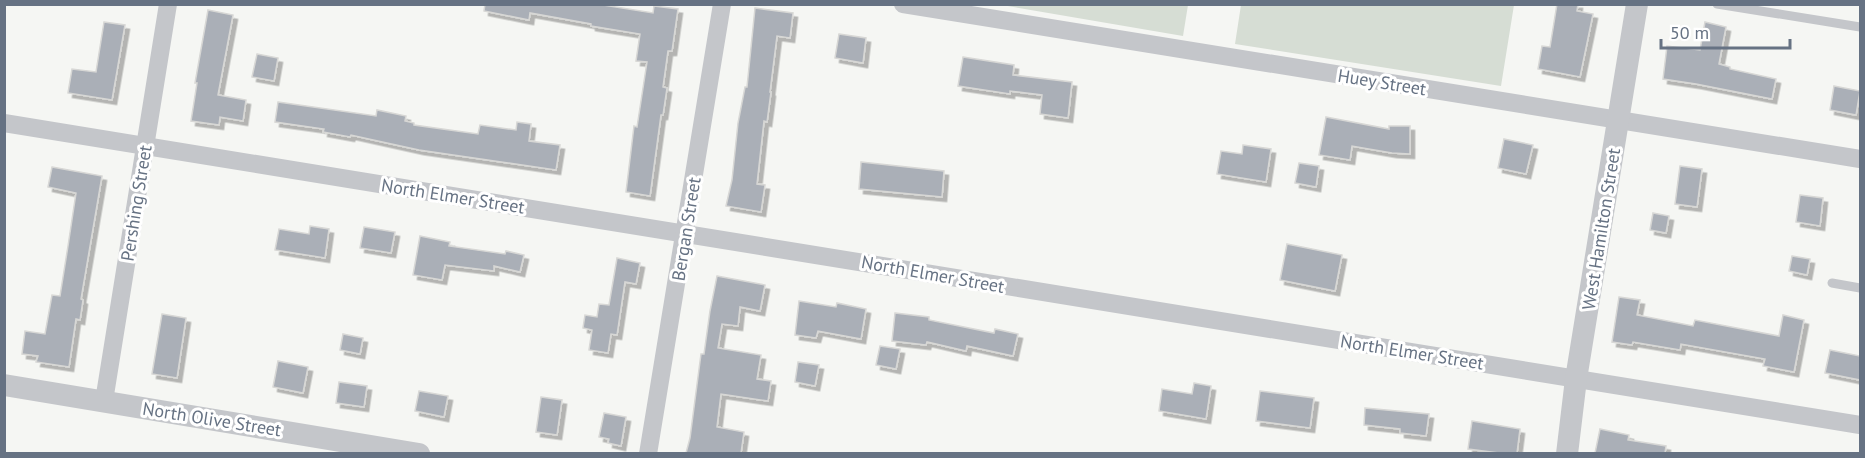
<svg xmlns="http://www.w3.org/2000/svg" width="1865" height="458" font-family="'PT Sans',sans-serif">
  <defs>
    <filter id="shadow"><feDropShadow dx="4.5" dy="4.5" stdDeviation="0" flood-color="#0004"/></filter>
  </defs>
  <rect width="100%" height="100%" fill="#f5f6f3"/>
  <!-- green -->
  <g fill="#d6ddd4">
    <polygon points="1002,5 1188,4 1188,5 1183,36"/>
    <polygon points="1241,5 1241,4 1514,5 1501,86 1235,44"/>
  </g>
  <!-- building -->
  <g fill="#aaafb7" stroke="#d7d7d5" stroke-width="1.5" filter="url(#shadow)">
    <polygon points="485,4 597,4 653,13 654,6 678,9 672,51 668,51 663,87 667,88 663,115 661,115 650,196 626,192 634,126 637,127 647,62 636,61 640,34 591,26 591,24 530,13 529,20 484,11"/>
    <polygon points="1557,4 1578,4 1577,11 1593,14 1580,77 1538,69 1542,46 1550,47"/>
    <polygon points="755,8 793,13 790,38 777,36 770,92 771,92 767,122 764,121 757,184 765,185 761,212 726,206 732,180 738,123 745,87 747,87"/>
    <polygon points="208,10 233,15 218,95 246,100 243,121 220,117 219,125 191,121 197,83 195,83"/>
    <polygon points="104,22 125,25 112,100 68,93 72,69 96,72"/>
    <polygon points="1705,22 1726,27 1719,64 1730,67 1730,69 1776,79 1772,99 1696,84 1663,79 1667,46 1700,50"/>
    <polygon points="839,34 866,38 863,63 835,58"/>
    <polygon points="257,54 278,58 274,81 252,77"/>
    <polygon points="963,57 1014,65 1013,75 1072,82 1068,118 1040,114 1042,95 1010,91 1010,94 958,86"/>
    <polygon points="1834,86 1860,91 1856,115 1830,110"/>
    <polygon points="278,102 376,116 377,110 406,116 405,121 414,123 414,125 478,134 480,125 516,130 517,122 531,124 529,141 560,145 556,170 419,150 351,135 350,137 323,132 324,129 275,122"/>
    <polygon points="1326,117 1389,129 1389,126 1410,126 1410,154 1392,153 1352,146 1350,160 1319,155"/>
    <polygon points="1504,139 1533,145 1526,174 1498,168"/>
    <polygon points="1243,145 1271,149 1266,182 1217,174 1221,151 1242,154"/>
    <polygon points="861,162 944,171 942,197 859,189"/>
    <polygon points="1299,163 1319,166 1316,187 1295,183"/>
    <polygon points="1680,166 1702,169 1697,207 1675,204"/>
    <polygon points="52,167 102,176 81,299 83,300 80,320 76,319 69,367 36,362 38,356 22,354 25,331 45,334 52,295 60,296 68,246 76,193 48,187"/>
    <polygon points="1800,195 1823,198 1820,226 1796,222"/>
    <polygon points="1653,213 1669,216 1666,233 1650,230"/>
    <polygon points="310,226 329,229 325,258 275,250 279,229 309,234"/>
    <polygon points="364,227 395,232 391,253 360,248"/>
    <polygon points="420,236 450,242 449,246 505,254 506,251 524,255 520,272 494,266 494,271 445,265 442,280 413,275"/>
    <polygon points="1287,244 1342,255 1335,291 1280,280"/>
    <polygon points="1792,256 1810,259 1807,275 1789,271"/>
    <polygon points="617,258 640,263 636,284 625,282 617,335 611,334 608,353 589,350 592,330 583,328 585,315 597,317 599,304 609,305"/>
    <polygon points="717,276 765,285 760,311 740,307 738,326 722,324 718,348 761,355 757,379 771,381 768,401 721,394 717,427 744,432 741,453 686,453 690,438 701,354 704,354 710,311"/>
    <polygon points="1619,297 1640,300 1637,315 1693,326 1695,320 1779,336 1783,315 1804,320 1794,372 1763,366 1765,359 1681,344 1680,350 1633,342 1632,345 1612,342"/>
    <polygon points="799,301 836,307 837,303 866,309 861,339 818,331 816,338 795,335"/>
    <polygon points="895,313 929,317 929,320 994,333 995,329 1018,334 1013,356 967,346 966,351 927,342 926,345 892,341"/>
    <polygon points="162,314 186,318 177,378 152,374"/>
    <polygon points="343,334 363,338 360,354 340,350"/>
    <polygon points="880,346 900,349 896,369 876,365"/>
    <polygon points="1830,350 1860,356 1860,380 1825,373"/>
    <polygon points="278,361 308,367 303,393 273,387"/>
    <polygon points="798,362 819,365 815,386 795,382"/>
    <polygon points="339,382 367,386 364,407 336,403"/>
    <polygon points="1194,383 1211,386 1206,419 1159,411 1162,389 1192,394"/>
    <polygon points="419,391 448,396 444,417 415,411"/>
    <polygon points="1260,391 1314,398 1310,428 1256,421"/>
    <polygon points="541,397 562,400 557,435 536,432"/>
    <polygon points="1365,408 1429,414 1426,436 1400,433 1400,429 1364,425"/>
    <polygon points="604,413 626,417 621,446 608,443 609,439 599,437"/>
    <polygon points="1472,421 1520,429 1517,453 1499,453 1468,449"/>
    <polygon points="1600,429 1629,435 1628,440 1666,446 1665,453 1595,453"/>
  </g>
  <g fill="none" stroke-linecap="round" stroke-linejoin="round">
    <!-- service -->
    <g stroke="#c4c6ca" stroke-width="9">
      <polyline points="1717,4 1860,27"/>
      <polyline points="1832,283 1860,288"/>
    </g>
    <!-- minor -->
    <g stroke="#c4c6ca" stroke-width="18">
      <polyline points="903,4 1860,159"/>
      <polyline points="4,123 1860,425"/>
      <polyline points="104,401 168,4"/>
      <polyline points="648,454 722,4"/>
    </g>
    <!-- tertiary -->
    <g stroke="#c4c6ca" stroke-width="22">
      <polyline points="4,385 419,454"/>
      <polyline points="1567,454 1576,379 1637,4"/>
    </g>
  </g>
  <g text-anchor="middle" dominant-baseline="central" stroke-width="6" stroke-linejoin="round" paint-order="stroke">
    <!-- street labels -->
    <g font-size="18" fill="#667283" stroke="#fff">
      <text transform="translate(1382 82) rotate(9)">Huey Street</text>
      <text transform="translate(453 196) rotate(9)">North Elmer Street</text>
      <text transform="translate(136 203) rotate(-81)">Pershing Street</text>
      <text transform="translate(686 229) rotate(-81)">Bergan Street</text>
      <text transform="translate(1601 229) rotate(-81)">West Hamilton Street</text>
      <text transform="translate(933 274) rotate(10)">North Elmer Street</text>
      <text transform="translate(1412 352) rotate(9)">North Elmer Street</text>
      <text transform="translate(212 419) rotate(9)">North Olive Street</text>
    </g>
  </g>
  <!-- border -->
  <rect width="1865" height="458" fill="none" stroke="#667283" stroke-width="12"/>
  <!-- scale -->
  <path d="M1661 39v9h129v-9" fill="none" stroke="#667283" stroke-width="3"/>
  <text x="1670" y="39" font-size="18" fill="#667283" stroke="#ffffff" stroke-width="4.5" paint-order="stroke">50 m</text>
</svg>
